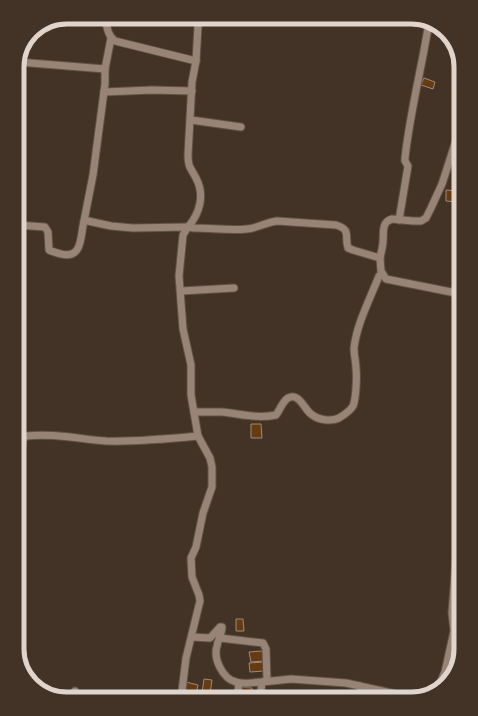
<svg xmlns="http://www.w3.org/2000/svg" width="478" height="716" font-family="Literata,serif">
  <rect width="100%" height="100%" fill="#433326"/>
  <!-- building -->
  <g fill="#663b11" stroke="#9d8a7b">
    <polygon points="424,78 435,82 433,89 421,85"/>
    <polygon points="446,190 458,191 457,202 446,201"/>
    <polygon points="251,424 261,424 262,438 251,438"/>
    <polygon points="236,619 243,619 244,631 236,631"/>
    <polygon points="262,651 264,661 251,662 249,652"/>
    <polygon points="263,662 264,671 250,672 249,663"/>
    <polygon points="204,679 212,680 210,694 202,693"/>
    <polygon points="186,682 198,685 195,699 183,698"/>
    <polygon points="241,687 252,688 251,695 240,695"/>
    <polygon points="225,691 225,699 217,699 217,692"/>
  </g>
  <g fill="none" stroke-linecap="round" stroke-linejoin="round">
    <!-- minor casing -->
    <g stroke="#605247" stroke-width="9">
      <g id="minor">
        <path d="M105,17c2,9 2,18 10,24l81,20"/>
        <path d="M200,17l-2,9 -2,35 -4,21 -4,73c0,13 3,13 8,23 9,17 4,35 -8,49l6,1c18,0 36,3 53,1 11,-1 20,-7 30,-8l59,4c16,5 8,11 12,23l5,2 27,8c1,-6 3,-11 3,-17 1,-8 -2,-19 9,-22l21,2h8l5,-3 5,-10 11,-24 19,-59"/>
        <polyline points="18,62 105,69"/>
        <polyline points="104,92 152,90 192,91"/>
        <polyline points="191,120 241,127"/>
        <path d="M399,220l9,-54 -3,-5v-3c5,-46 17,-91 24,-136"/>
        <polyline points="84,221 93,175 105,84 105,69 111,38"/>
        <path d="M17,225l28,2 3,5 1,18c4,2 8,3 12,4 22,5 19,-17 23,-33h4l23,5 22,2 55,-1 -5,8 -4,41 4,53 8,36v30l7,41 12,22 2,9v20l-9,26 -7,34 -5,11 1,19 7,18 1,6 -14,57 -5,41"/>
        <polyline points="380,258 381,271 386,279 461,294"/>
        <polyline points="181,291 234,288"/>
        <path d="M194,412c9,0 19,0 28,0 19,2 35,7 54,3 4,-5 6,-13 12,-17 11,-6 16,11 23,16 7,6 20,8 28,4 5,-3 11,-7 14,-12 3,-7 4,-29 3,-37 0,-7 -2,-14 -2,-21 3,-25 16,-49 25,-72l3,-2"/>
        <path d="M17,468l2,-2 4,-27 3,-3c27,-3 53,3 80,5 30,1 61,-2 92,-5"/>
        <path d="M192,637l18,1 10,-11h2c0,7 -4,12 -5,19 -4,13 6,33 19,36 8,3 18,0 26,0"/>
        <polyline points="220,638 263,643 266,649 267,680"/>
        <polyline points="360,686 362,699"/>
        <polyline points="443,686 441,681 445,672 454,631 452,613 457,547"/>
        <polyline points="75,691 75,699"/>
        <polyline points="237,699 239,683"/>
        <polyline points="260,699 262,682 291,679 346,683 414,698"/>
      </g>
    </g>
    <!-- minor -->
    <use href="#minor" stroke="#978476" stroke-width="7"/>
  </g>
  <!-- crop -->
  <path d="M0 0H478V716H0ZM67 24H411A43 43 0 0 1 454 67V649A43 43 0 0 1 411 692H67A43 43 0 0 1 24 649V67A43 43 0 0 1 67 24Z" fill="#433326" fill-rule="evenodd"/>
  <path fill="none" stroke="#e0d5cd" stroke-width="5" d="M67 24H411A43 43 0 0 1 454 67V649A43 43 0 0 1 411 692H67A43 43 0 0 1 24 649V67A43 43 0 0 1 67 24Z"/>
</svg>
